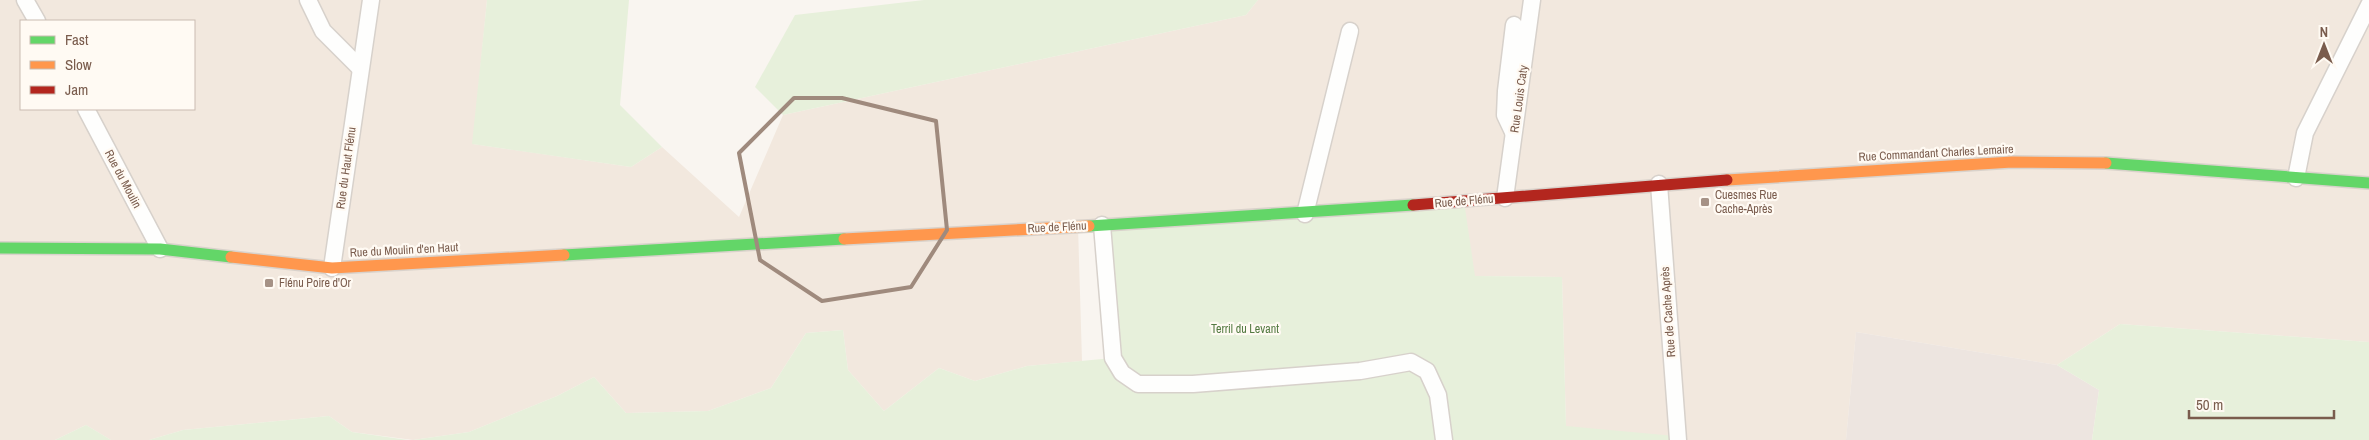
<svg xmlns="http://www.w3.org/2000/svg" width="2369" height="440" font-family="'Archivo Narrow',sans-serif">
  <rect width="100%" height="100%" fill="#f9f5f0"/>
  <!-- residential -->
  <path fill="#f2e8de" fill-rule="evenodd" d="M0,0h487l-14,144 158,23 31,-20 77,70 44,-102 463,-100 12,-15h1111v342l-249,-18 -63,41 -201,-33 -10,108h-170l-110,-13 -4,-150 -87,-1 -397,-50 4,135 -55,5 -52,15 -36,-13 -55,43 -36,-41 -5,-40 -37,3 -35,55 -63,23 -82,2 -32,-36 -37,19 -88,36 -56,8 -61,-8 -23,-16 -146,14 -34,10h-38l-25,-15 -31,15h-55zM21,21h173v88h-173z"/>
  <!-- industrial -->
  <polygon fill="#ede5e0" points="1856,332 2057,365 2099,390 2092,440 1846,440"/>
  <!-- green -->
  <g fill="#e7f0db">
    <polygon points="487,0 629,0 620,105 662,147 631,167 472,144"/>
    <polygon points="924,0 1258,0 1246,15 783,115 755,87 795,15"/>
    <polygon points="1465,208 1475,276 1562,277 1566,426 1675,436 1676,440 413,440 469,432 557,396 594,377 626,413 708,411 771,388 806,333 843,330 848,370 884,411 939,368 975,381 1027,366 1113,358 1102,225"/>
    <polygon points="2120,324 2369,342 2369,440 2092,440 2099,390 2057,365"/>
    <polygon points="329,416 352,432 408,440 149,440 183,430"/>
    <polygon points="86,425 111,440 55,440"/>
  </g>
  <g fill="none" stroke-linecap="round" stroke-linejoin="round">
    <!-- street casing -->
    <g stroke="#d7d1cb" stroke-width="19">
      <g id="street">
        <polyline points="25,0 37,21"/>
        <polyline points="308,0 323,31 360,68"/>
        <polyline points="86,109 160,249"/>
        <polyline points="1513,132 1505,115 1506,91 1514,25"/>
        <polyline points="2296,178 2305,133 2369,5"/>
        <polyline points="1659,184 1678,440"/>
        <polyline points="1505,198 1532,0"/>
        <polyline points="1305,214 1350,31"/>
        <polyline points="1102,225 1113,358 1122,373 1138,384 1193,384 1360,371 1411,362 1427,371 1438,395 1444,440"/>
        <polyline points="332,268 371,0"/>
      </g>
    </g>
    <!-- fast casing -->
    <g stroke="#d9d2cb" stroke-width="14">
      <g id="fast">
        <polyline points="2106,163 2369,183"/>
        <polyline points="1089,226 1413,205"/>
        <polyline points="0,248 160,249 231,257"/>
        <polyline points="564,255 844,239"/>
      </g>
    </g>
    <!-- slow casing -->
    <g stroke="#d9d2cb" stroke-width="14">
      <g id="slow">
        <polyline points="1727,180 2012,162 2106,163"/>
        <polyline points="844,239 1089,226"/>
        <polyline points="231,257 332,268 564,255"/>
      </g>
    </g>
    <!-- jam casing -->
    <g stroke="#d9d2cb" stroke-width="14">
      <polyline id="jam" points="1413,205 1727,180"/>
    </g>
    <!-- street -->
    <use href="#street" stroke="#fefefd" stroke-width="16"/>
    <!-- fast -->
    <use href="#fast" stroke="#63d668" stroke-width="11"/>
    <!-- slow -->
    <use href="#slow" stroke="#ff974d" stroke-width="11"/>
    <!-- jam -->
    <use href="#jam" stroke="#b3261e" stroke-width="11"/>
  </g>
  <!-- marked area -->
  <path fill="none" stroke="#9f8a7d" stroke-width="4" stroke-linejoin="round" d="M794,98h48l94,23 11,109 -36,57 -89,14 -62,-41 -21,-107z"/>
  <!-- markers -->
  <g fill="#a69286" stroke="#fffaf3" stroke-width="2">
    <rect x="1700" y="197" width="10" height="10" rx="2.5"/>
    <rect x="264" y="278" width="10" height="10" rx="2.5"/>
  </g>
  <g text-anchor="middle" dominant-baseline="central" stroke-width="4.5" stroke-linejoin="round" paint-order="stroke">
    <!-- street labels -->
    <g font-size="12" fill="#7a5c4d" stroke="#fffaf3">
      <text transform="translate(1519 99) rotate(-82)">Rue Louis Caty</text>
      <text transform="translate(1936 153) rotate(-3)">Rue Commandant Charles Lemaire</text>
      <text transform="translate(346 168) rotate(-82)">Rue du Haut Flénu</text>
      <text transform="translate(123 179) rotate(62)">Rue du Moulin</text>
      <text transform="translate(1464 201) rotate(-5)">Rue de Flénu</text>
      <text transform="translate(1057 227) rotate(-3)">Rue de Flénu</text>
      <text transform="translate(404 250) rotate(-3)">Rue du Moulin d'en Haut</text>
      <text transform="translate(1668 312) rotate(-94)">Rue de Cache Après</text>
    </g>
    <!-- poi labels -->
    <g font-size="12" fill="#7a5c4d" stroke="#fffaf3" text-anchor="start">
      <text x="1715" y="195">Cuesmes Rue<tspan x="1715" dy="14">Cache-Après</tspan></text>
      <text x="279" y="283">Flénu Poire d'Or</text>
    </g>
    <!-- park labels -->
    <g font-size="12" fill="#537a41" stroke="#fffaf3">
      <text x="1245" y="329">Terril du Levant</text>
    </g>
  </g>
  <!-- legend -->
  <rect x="20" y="20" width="175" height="90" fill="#fffaf3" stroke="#cabbb1"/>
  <rect x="30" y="36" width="25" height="8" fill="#63d668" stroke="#cabbb1"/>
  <text x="65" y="45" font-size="15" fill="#7a5c4d">Fast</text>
  <rect x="30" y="61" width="25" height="8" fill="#ff974d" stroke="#cabbb1"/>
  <text x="65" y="70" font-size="15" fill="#7a5c4d">Slow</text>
  <rect x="30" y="86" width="25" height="8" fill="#b3261e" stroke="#cabbb1"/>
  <text x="65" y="95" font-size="15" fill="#7a5c4d">Jam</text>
  <!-- north arrow -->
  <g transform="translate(2324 45)" stroke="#fffaf3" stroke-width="4" paint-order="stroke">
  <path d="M0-4L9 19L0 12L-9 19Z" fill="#7a5c4d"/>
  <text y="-8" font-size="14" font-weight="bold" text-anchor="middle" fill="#7a5c4d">N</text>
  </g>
  <!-- scale -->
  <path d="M2189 410v8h145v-8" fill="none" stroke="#7a5c4d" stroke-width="2.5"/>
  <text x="2196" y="410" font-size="15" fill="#7a5c4d" stroke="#fffaf3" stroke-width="4" paint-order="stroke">50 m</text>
</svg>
